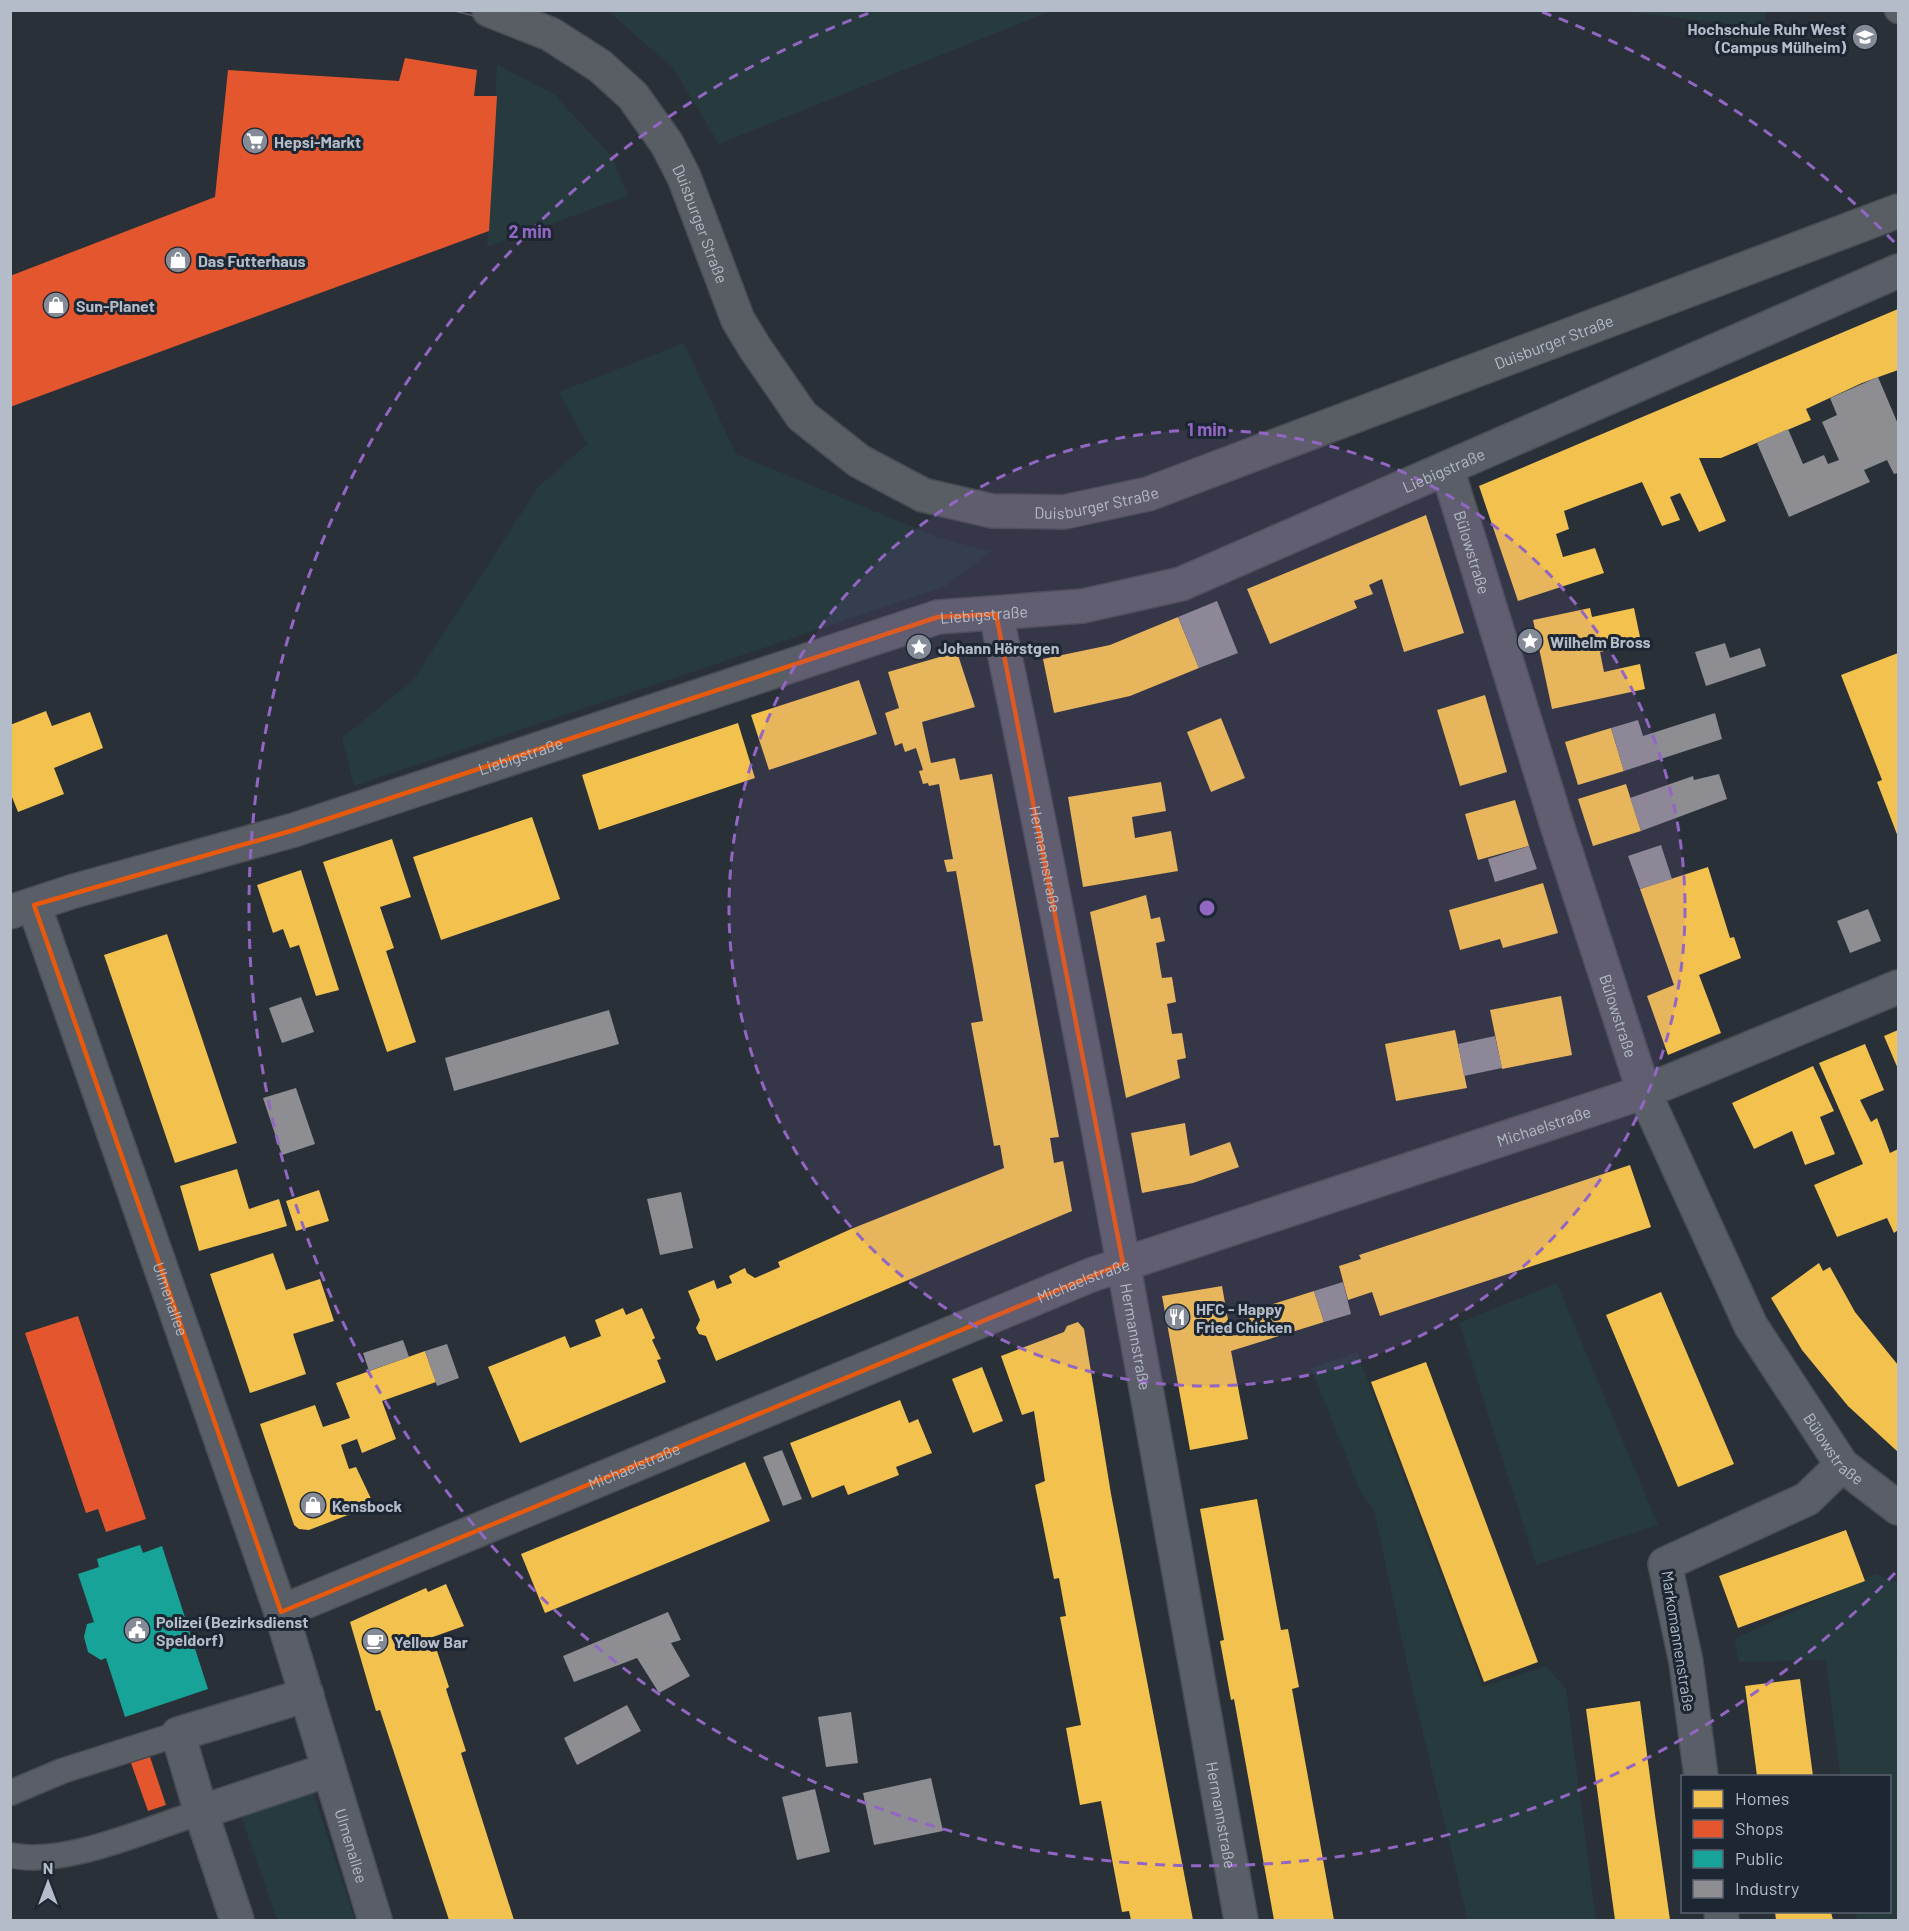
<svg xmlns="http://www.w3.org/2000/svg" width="1909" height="1931" font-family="Barlow,sans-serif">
  <rect width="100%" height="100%" fill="#2a3038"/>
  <!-- green -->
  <g fill="#273a3e">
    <polygon points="608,11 608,10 1051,11 719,144 673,68"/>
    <polygon points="1622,11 1766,10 1766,11 1764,28"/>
    <polygon points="497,65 554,94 612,157 628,196 487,247"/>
    <polygon points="684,343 736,454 937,537 991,552 944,587 354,786 342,738 414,679 539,486 587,444 559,392"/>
    <polygon points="1557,1283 1658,1525 1536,1565 1459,1323"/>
    <polygon points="1357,1352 1483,1687 1546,1666 1566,1689 1596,1920 1468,1920 1417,1709 1374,1511 1360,1491 1311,1368"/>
    <polygon points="1876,1574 1898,1583 1898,1647 1895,1652 1898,1655 1898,1920 1857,1920 1856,1912 1890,1912 1890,1776 1840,1776 1826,1660 1739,1662 1734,1639"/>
    <polygon points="311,1786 355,1920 277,1920 239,1810"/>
  </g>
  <!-- homes -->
  <g fill="#f2c14e">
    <polygon points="1898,309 1898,370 1862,383 1806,409 1811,420 1721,458 1699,458 1726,521 1699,532 1680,493 1670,497 1680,520 1662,526 1642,482 1585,503 1564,511 1569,529 1556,534 1563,557 1595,548 1604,573 1518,601 1479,486"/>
    <polygon points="1426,515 1464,633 1404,652 1382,579 1369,585 1373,594 1354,601 1357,608 1270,644 1247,589"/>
    <polygon points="1590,608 1592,617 1634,608 1640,637 1618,641 1620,647 1600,652 1604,672 1640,664 1645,689 1552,709 1533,620"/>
    <polygon points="1178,617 1199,668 1130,696 1054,713 1043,659 1110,645"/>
    <polygon points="957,652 975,707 922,722 931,763 955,758 960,780 992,774 1059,1137 1050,1138 1054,1163 1063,1161 1072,1211 716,1361 706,1336 699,1334 696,1328 700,1320 688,1291 714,1280 717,1289 732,1283 729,1276 745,1268 747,1273 755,1278 780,1267 778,1262 851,1229 1004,1168 1000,1145 994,1146 971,1023 983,1021 956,871 947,872 944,860 953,859 939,784 929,786 928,783 923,784 919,771 923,770 916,748 905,752 902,743 895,746 885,713 899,708 888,672"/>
    <polygon points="1898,653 1898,837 1877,782 1882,780 1841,675"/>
    <polygon points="859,680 877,734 769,770 751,715"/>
    <polygon points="1485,695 1507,772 1460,786 1437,710"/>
    <polygon points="46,711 52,726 90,712 103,748 54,768 64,794 18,812 10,792 10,725"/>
    <polygon points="1221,718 1245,778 1211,792 1187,732"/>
    <polygon points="738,723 755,778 599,830 582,775"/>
    <polygon points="1611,728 1624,771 1578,785 1565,742"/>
    <polygon points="1161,782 1166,811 1132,817 1135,838 1171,831 1178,871 1083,887 1068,797"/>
    <polygon points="1626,784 1641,831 1593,846 1578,799"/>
    <polygon points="1515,800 1529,846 1478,860 1465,814"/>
    <polygon points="532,817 560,899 441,940 413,857"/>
    <polygon points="392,839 411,897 380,907 394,948 386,951 416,1042 387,1052 323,862"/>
    <polygon points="1708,867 1730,938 1734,937 1741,958 1699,975 1721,1033 1668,1055 1647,996 1674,985 1640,889"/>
    <polygon points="301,870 339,990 316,996 299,945 290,948 283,929 273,933 257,885"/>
    <polygon points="1543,883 1558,933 1503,948 1500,939 1460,950 1449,910"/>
    <polygon points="1146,895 1151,919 1160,917 1165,941 1156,943 1160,967 1162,978 1172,977 1176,1002 1167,1004 1172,1034 1182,1033 1186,1058 1177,1060 1180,1078 1126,1098 1090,912"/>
    <polygon points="167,934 237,1143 175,1163 104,955"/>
    <polygon points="1561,996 1572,1055 1502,1069 1490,1010"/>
    <polygon points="1455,1030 1467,1088 1396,1101 1385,1044"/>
    <polygon points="1898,1030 1898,1069 1884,1036"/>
    <polygon points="1865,1044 1884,1090 1860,1100 1871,1122 1877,1118 1890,1153 1898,1149 1898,1230 1894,1233 1887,1218 1837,1237 1814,1185 1863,1164 1819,1063"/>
    <polygon points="1813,1066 1834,1111 1820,1117 1835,1154 1805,1165 1792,1131 1754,1149 1732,1103"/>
    <polygon points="1185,1123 1190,1156 1230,1142 1239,1167 1193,1183 1142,1193 1131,1133"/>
    <polygon points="1630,1165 1651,1227 1380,1316 1372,1292 1348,1300 1339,1266 1361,1259 1359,1255"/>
    <polygon points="237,1169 249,1209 279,1199 287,1226 199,1251 180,1186"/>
    <polygon points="319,1190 329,1221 296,1231 286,1201"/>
    <polygon points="273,1253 286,1290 320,1279 334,1321 293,1334 306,1374 250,1393 210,1274"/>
    <polygon points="1819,1263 1823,1271 1830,1267 1855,1312 1898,1365 1898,1452 1848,1406 1802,1350 1771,1298"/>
    <polygon points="1222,1286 1230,1331 1235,1336 1257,1309 1314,1291 1324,1322 1231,1351 1248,1439 1190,1450 1162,1296"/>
    <polygon points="1661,1292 1734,1464 1678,1487 1606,1315"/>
    <polygon points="623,1308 626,1315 642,1308 655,1338 652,1340 661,1359 657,1360 666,1382 520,1443 488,1367 565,1336 570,1348 601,1336 595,1320"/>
    <polygon points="1078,1322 1084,1329 1111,1494 1193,1920 1131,1920 1129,1911 1122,1912 1101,1801 1080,1805 1066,1728 1081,1725 1060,1617 1066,1616 1059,1578 1054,1579 1035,1485 1045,1481 1034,1411 1022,1415 1001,1356 1064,1332 1067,1326"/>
    <polygon points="425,1351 436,1382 382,1401 396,1439 362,1453 357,1439 341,1445 349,1469 356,1467 374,1505 309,1530 299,1529 294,1525 260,1424 315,1405 323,1427 350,1418 336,1383"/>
    <polygon points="1426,1362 1538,1662 1484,1682 1371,1382"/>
    <polygon points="982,1367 1003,1421 973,1433 952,1379"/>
    <polygon points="900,1400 909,1423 918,1419 932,1453 896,1467 899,1475 848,1495 844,1485 812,1498 790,1443"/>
    <polygon points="745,1462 770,1521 545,1613 521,1554"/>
    <polygon points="1257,1499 1281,1630 1288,1629 1299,1687 1292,1689 1334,1920 1274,1920 1234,1699 1231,1700 1220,1641 1224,1640 1200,1509"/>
    <polygon points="1846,1530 1865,1581 1738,1628 1719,1576"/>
    <polygon points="446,1584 464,1626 427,1639 431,1652 437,1651 449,1687 446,1689 466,1751 461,1753 514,1920 449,1920 380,1710 376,1711 350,1622 426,1588 428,1592"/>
    <polygon points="1800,1679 1813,1776 1757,1776 1745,1686"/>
    <polygon points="1640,1701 1655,1815 1670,1920 1615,1920 1586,1709"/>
    <polygon points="1775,1912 1831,1912 1833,1920 1776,1920"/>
  </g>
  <!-- shops -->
  <g fill="#e4572e">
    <polygon points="405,58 477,70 474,96 497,96 489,231 10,407 10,276 215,197 228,70 399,81"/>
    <polygon points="78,1316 146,1519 106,1532 98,1509 86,1513 25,1333"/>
    <polygon points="150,1757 166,1805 148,1811 131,1763"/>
  </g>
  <!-- public -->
  <polygon fill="#17a398" points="140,1545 143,1553 162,1546 208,1689 125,1717 106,1658 101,1660 88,1652 84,1637 87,1624 94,1622 78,1574 99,1567 97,1559"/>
  <!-- industry -->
  <g fill="#8d8d92">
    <polygon points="1878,377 1898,424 1898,473 1894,474 1887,460 1864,470 1870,482 1789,517 1757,443 1788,429 1803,464 1824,455 1828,464 1839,460 1822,422 1837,415 1830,398"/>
    <polygon points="1217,601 1238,653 1199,668 1178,617"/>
    <polygon points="1725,643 1730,658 1760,648 1766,666 1706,686 1695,652"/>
    <polygon points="1715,713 1722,739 1624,771 1611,728 1638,720 1643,736"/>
    <polygon points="1719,774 1727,799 1641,831 1630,798 1693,776 1694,780"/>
    <polygon points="1661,845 1672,879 1640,889 1628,856"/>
    <polygon points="1529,846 1537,869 1495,882 1488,859"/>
    <polygon points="1868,909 1881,941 1850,953 1837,921"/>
    <polygon points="301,997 314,1032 282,1043 269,1008"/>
    <polygon points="609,1010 619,1044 454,1091 445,1058"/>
    <polygon points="1495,1036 1502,1068 1464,1076 1458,1044"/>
    <polygon points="296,1088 315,1144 282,1155 263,1098"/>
    <polygon points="681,1192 693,1248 660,1255 647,1199"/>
    <polygon points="1343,1282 1351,1314 1324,1322 1314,1291"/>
    <polygon points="403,1340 409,1357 369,1371 363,1353"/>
    <polygon points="447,1344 459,1378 437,1386 425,1351"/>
    <polygon points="782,1450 802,1499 783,1506 763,1457"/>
    <polygon points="668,1612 681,1640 671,1643 690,1676 659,1693 637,1658 574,1682 563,1656"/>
    <polygon points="627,1705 641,1731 577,1765 564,1738"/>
    <polygon points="851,1712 858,1763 826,1767 818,1717"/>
    <polygon points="931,1778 943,1831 874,1845 863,1793"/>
    <polygon points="815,1789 830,1852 797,1860 782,1797"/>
  </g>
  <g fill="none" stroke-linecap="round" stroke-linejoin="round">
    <!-- lane casing -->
    <g stroke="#484c53" stroke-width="27">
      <g id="lane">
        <polyline points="1897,10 1898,11"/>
        <polyline points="10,1793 62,1771 178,1734"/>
        <path d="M10,1855c53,13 140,-27 191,-43"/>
      </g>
    </g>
    <!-- street casing -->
    <g stroke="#484c53" stroke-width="36">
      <g id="street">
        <path id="s1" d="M1447,468l110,357 87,267 107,234 91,139 56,43"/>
        <path id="s2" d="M996,614c92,433 167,870 245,1306"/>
        <path id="s3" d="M34,905l247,707 94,308"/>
        <path id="s4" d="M10,912l64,-21 220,-61 644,-213 145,-11 98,-22 717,-313"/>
        <path id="s5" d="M281,1612l810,-337 553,-183 254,-105"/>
        <polyline points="307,1695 178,1734 201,1812 328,1770"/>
        <polyline points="1701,1776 1686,1662 1665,1564 1807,1499 1842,1465"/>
        <polyline points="201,1812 237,1920"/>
        <polyline points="1721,1912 1722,1920"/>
      </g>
    </g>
    <!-- secondary casing -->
    <g stroke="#484c53" stroke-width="36">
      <g id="secondary">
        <path id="s6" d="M489,10l61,24 50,32 33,30 34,48 17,33 54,143 17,28 47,68 57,45 64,34 69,16 72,1 84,-18 750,-283"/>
      </g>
    </g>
    <!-- lane -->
    <use href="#lane" stroke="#5a5e66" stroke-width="24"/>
    <!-- street -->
    <use href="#street" stroke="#5a5e66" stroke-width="33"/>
    <!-- secondary -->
    <use href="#secondary" stroke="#595d64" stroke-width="33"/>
    <!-- tram -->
    <g stroke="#595d64" stroke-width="1.5">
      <polyline points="451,10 490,20 548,41 596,74 627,106 652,139 674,180 728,324 755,369 795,423 855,470 921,505 988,521 1066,525 1150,506 1898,220"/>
      <polyline points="516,10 555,25 603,54 639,88 670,128 696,173 751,319 810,411 866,454 923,482 992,501 1059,502 1146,486 1898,200"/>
    </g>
  </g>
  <!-- marked area -->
  <path fill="none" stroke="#e8590c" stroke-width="4.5" stroke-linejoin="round" d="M996,614l127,649 -842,349 -247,-707 260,-75 644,-213z"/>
  <!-- distance rings -->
  <circle cx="1207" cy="908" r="478" fill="#9266c3" fill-opacity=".12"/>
  <g fill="none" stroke="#9266c3" stroke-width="3" stroke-dasharray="10 8">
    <circle cx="1207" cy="908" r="478"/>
    <path d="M1895 1573A957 957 0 1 1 872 12M1542 12A957 957 0 0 1 1895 243"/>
  </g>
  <!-- icons -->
  <defs>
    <g id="university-disc" transform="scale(1.35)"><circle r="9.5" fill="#848b96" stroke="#1d2633"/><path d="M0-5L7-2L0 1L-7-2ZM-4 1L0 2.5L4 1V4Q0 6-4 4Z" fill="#fff"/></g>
    <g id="supermarket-disc" transform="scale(1.35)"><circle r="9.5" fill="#848b96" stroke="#1d2633"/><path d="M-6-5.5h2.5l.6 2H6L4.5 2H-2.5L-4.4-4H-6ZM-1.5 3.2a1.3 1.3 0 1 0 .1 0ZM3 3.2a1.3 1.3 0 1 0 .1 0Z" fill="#fff"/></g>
    <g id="shop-disc" transform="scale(1.35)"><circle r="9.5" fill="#848b96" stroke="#1d2633"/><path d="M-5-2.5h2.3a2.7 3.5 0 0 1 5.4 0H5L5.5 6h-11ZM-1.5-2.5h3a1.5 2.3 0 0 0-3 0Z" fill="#fff"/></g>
    <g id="sight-disc" transform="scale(1.35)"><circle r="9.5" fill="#848b96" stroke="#1d2633"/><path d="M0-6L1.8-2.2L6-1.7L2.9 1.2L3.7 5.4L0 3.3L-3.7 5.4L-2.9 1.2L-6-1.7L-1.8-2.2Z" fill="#fff"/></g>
    <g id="restaurant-disc" transform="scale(1.35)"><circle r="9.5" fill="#848b96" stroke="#1d2633"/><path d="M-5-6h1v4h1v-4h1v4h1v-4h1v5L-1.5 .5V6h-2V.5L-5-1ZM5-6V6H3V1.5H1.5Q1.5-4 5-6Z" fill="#fff"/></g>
    <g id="civic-disc" transform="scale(1.35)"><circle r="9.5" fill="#848b96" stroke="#1d2633"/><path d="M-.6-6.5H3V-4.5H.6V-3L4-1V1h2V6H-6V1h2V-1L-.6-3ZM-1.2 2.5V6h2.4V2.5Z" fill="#fff"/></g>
    <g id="cafe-disc" transform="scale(1.35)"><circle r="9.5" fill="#848b96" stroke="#1d2633"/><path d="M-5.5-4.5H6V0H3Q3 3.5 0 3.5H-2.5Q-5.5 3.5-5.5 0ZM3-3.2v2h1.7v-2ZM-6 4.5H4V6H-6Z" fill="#fff"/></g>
  </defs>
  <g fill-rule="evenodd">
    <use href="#university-disc" x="1865" y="37"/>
    <use href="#supermarket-disc" x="255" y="141"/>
    <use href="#shop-disc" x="178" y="260"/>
    <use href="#shop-disc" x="56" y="305"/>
    <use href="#sight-disc" x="1530" y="641"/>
    <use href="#sight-disc" x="919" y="647"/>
    <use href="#restaurant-disc" x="1177" y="1317"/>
    <use href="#shop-disc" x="313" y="1505"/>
    <use href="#civic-disc" x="137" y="1630"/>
    <use href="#cafe-disc" x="375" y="1641"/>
  </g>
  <g text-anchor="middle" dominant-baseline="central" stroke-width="6" stroke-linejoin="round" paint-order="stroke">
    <!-- poi labels -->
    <g font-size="16" font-weight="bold" fill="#b4bcc9" stroke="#1d2633" text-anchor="start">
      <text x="1846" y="28" text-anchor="end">Hochschule Ruhr West<tspan x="1846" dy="18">(Campus Mülheim)</tspan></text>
      <text x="274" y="141">Hepsi-Markt</text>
      <text x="198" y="260">Das Futterhaus</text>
      <text x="76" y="305">Sun-Planet</text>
      <text x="1550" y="641">Wilhelm Bross</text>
      <text x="938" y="647">Johann Hörstgen</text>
      <text x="1196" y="1308">HFC - Happy<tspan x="1196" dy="18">Fried Chicken</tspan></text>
      <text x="332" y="1505">Kensbock</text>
      <text x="156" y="1621">Polizei (Bezirksdienst<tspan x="156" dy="18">Speldorf)</tspan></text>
      <text x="394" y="1641">Yellow Bar</text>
    </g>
    <!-- street labels -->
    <g font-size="16" fill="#b4bcc9" stroke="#1d2633">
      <text stroke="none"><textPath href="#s6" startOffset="315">Duisburger Straße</textPath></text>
      <text stroke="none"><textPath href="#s6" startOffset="1341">Duisburger Straße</textPath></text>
      <text stroke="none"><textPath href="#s4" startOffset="1506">Liebigstraße</textPath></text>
      <text stroke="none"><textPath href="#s6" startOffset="855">Duisburger Straße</textPath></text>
      <text stroke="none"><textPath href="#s1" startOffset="88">Bülowstraße</textPath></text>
      <text stroke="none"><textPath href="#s4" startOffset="1020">Liebigstraße</textPath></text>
      <text stroke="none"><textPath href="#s4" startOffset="534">Liebigstraße</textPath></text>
      <text stroke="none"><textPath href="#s2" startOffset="250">Hermannstraße</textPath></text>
      <text stroke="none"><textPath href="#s1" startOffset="574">Bülowstraße</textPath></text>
      <text stroke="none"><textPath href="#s5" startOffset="1354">Michaelstraße</textPath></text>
      <text stroke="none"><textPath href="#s5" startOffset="868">Michaelstraße</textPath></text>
      <text stroke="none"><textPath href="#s3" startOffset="417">Ulmenallee</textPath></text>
      <text stroke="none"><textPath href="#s2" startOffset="736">Hermannstraße</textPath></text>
      <text stroke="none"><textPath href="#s1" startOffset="1060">Bülowstraße</textPath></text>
      <text stroke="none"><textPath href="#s5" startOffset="382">Michaelstraße</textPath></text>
      <text transform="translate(1679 1641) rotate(81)">Markomannenstraße</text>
      <text stroke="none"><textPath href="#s2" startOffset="1222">Hermannstraße</textPath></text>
      <text stroke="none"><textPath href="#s3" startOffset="993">Ulmenallee</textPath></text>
    </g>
  </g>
  <circle cx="1207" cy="908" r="9" fill="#9266c3" stroke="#1d2633" stroke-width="3"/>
  <g font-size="18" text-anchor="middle" font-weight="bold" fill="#9266c3" stroke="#1d2633" stroke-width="6" stroke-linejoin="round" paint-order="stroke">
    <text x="530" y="238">2 min</text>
    <text x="1207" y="436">1 min</text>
  </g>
  <!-- border -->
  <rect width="1909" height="1931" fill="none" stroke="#b4bcc9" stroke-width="24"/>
  <!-- legend -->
  <rect x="1681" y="1775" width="210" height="138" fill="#1d2633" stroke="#59626f" stroke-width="1.5"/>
  <rect x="1693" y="1790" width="30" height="18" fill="#f2c14e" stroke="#59626f" stroke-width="1.5"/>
  <text x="1735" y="1805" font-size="18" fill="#b4bcc9">Homes</text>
  <rect x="1693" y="1820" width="30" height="18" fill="#e4572e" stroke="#59626f" stroke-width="1.5"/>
  <text x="1735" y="1835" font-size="18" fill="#b4bcc9">Shops</text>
  <rect x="1693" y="1850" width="30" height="18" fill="#17a398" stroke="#59626f" stroke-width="1.5"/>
  <text x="1735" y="1865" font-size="18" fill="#b4bcc9">Public</text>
  <rect x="1693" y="1880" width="30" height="18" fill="#8d8d92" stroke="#59626f" stroke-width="1.5"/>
  <text x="1735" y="1895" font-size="18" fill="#b4bcc9">Industry</text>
  <!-- north arrow -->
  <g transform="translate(48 1883)" stroke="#1d2633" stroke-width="4.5" paint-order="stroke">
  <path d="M0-4.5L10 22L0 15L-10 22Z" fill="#b4bcc9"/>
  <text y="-9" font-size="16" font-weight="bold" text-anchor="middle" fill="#b4bcc9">N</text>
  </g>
</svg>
